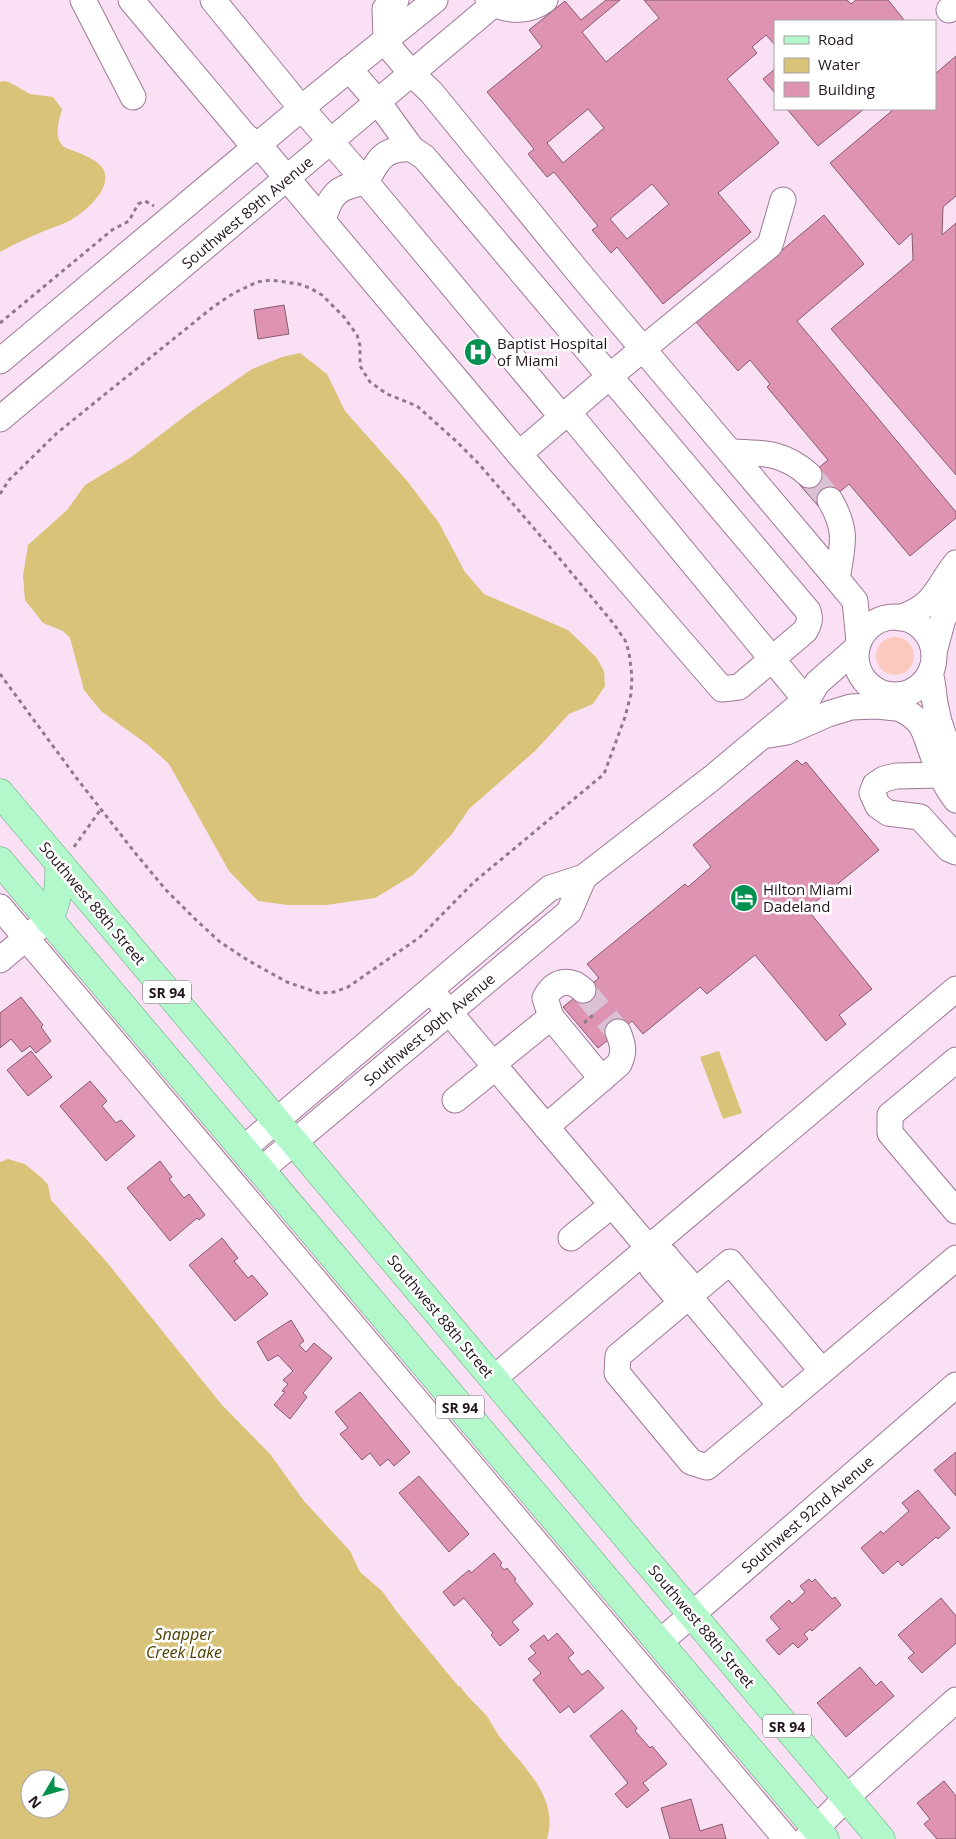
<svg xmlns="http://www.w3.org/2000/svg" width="956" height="1839" font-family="'Open Sans',sans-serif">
  <rect width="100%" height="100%" fill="#fae0f4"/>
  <!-- green -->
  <circle fill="#fbc9bd" cx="895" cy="656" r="19"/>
  <!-- water -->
  <g fill="#d8c378" fill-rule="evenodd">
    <path d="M3,81l6,1 21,12 23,3 9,12c-3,13 -9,28 2,38 11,5 29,10 37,19 16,19 -15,45 -30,54 -7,4 -15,6 -22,9 -17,7 -33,14 -49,23v-170z"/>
    <polygon points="300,353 327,374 345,411 408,482 439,523 465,572 484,594 568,630 596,657 604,671 605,686 593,704 569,714 536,750 469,809 452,834 413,875 375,898 326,905 288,905 258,901 229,871 169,764 148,745 101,711 84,690 70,638 63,631 43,623 25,600 23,576 28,545 67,510 85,485 130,458 193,410 252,369 282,357"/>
    <polygon points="719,1051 742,1113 723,1119 700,1057"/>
    <path d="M8,1159l17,5 18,15 5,6 3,15 54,60 117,145 48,49 34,47 46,50 10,21 22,19 15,21 62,75 1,-1c7,11 17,19 26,29 6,8 10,18 17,26 23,28 56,58 44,98h-547v-677zM30,1779h30v30h-30z"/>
  </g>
  <!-- building -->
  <g fill="#de93b2" stroke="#885a6d" fill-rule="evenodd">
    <path d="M606,0h14l-38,32 24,30 53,-44 -15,-18h203l4,4 5,-4h32l17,21h-130v24l-9,-10 -14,12 5,6 -30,26 52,64 -61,50 33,39 -88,72 -46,-57 -6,6 -19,-23 6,-4 -44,-54 -7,5 -19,-23 6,-5 -47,-57 55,-45 -13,-17 36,-29 16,19zM588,109l16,19 -41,35 -16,-20zM652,184l17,20 -42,35 -17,-20z"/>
    <polygon points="956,56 956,196 943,207 942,235 956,223 956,475 831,329 913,260 912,233 899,245 830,163 894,109 935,109 935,74"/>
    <polygon points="775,69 775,93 763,79"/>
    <polygon points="787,109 864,109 818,146"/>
    <polygon points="824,215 864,264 797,321 956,512 956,518 910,556 849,484 820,508 799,484 828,460 767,387 770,384 750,360 738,371 696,322"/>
    <polygon points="284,305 289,334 258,339 254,310"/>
    <polygon points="797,760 802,765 806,762 879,850 807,909 872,989 839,1015 846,1024 826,1041 755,955 707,994 700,987 643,1034 632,1021 598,1048 563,1007 599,978 587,964 685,884 688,887 711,867 693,845"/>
    <polygon points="21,997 43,1025 41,1027 51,1041 36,1053 30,1046 22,1052 11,1039 0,1048 0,1013"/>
    <polygon points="31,1051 52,1077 28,1096 7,1070"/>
    <polygon points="90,1081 107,1101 102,1106 116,1123 121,1120 135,1136 106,1161 60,1106"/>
    <polygon points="160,1161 172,1177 169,1179 184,1198 189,1194 205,1215 199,1220 197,1218 170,1241 127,1188"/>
    <polygon points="222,1238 238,1258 234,1261 248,1278 252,1275 268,1294 235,1321 189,1265"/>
    <polygon points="291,1320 304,1341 299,1345 306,1352 314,1343 332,1358 303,1393 307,1397 290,1419 274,1405 285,1392 282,1391 288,1384 283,1380 293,1371 278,1355 268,1361 257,1342"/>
    <polygon points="360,1392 410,1452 394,1466 388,1459 380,1466 370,1453 362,1460 340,1434 348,1428 335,1412"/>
    <polygon points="956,1452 956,1496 934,1470"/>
    <polygon points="419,1476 469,1534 449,1552 399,1493"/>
    <polygon points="918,1490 950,1528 938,1539 936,1537 902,1566 898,1561 883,1574 861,1548 881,1531 883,1534 909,1511 902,1503"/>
    <polygon points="494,1553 502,1563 500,1565 504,1570 507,1568 516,1579 514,1580 533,1604 512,1622 519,1630 500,1646 491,1635 493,1633 464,1598 454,1606 443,1592 469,1570 471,1573"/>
    <polygon points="809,1579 812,1582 815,1579 832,1599 835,1597 841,1605 812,1631 810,1629 804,1634 808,1639 798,1648 793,1643 779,1655 766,1640 780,1629 770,1617 789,1600 792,1604 805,1592 800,1586"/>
    <polygon points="941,1598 956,1616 956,1643 922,1673 908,1658 914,1653 898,1635"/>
    <polygon points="557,1633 574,1653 568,1658 582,1675 588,1670 604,1688 574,1713 569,1706 560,1713 533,1680 541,1673 528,1659 536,1653 530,1646 544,1635 548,1641"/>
    <polygon points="860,1667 876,1686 881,1681 894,1696 846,1737 817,1703"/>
    <polygon points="622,1710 637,1728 635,1731 650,1748 652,1746 667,1764 643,1783 649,1790 627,1808 615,1794 628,1783 590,1736"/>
    <polygon points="944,1781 956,1796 956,1839 937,1839 924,1824 930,1819 917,1803"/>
    <polygon points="691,1799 700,1831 722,1824 726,1839 670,1839 661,1808"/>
  </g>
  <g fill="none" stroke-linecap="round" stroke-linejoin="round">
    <!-- minor-tunnel -->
    <g stroke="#dac1d4" stroke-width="25" stroke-dasharray="25 12" stroke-linecap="butt">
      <polyline points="809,475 830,500"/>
      <polyline points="583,990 618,1032"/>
    </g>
    <!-- minor casing -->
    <g stroke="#9f7897" stroke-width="27">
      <g id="minor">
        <polyline points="83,0 133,97"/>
        <path d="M131,0l115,137 13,8 260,309 203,235 17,-2 66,-56c4,-7 6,-12 3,-20l-371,-439 -13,-15 -12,-8 -34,-47 -29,-33"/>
        <polyline points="213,0 292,97 365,181 562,417"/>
        <path d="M488,0c17,12 40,13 57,0"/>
        <polyline points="949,10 956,5"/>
        <polyline points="386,39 385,9 396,0"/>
        <polyline points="384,41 412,74 431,92 584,279 837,579 855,601 859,641"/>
        <path d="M323,220c5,-16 10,-30 27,-34 6,-2 10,-2 15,-5 5,-4 7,-11 11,-16 8,-14 21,-17 36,-16"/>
        <polyline points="0,361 315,97 435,0"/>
        <polyline points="568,412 805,699"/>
        <polyline points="0,419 494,4"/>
        <path d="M731,452c32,1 53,0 78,23"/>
        <polyline points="519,454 616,371 770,245 783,200"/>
        <path d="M830,500c18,31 13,44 7,79"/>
        <circle cx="895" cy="656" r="39"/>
        <path d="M900,618c36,-13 34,-27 56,-55"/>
        <polyline points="934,652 943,619 956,595"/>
        <path d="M930,673c4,12 3,23 6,35 3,18 11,37 20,52"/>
        <path d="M884,696c12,15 26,13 37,29 6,10 8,22 13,33 5,15 12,29 22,42"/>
        <polyline points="769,735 787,732 828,714 851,707 877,706 896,708"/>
        <polyline points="956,763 941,775 896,776 884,779 875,785 872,793 878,806 888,813 920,817 949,849 956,852"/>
        <polyline points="0,907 786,1839"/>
        <polyline points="0,960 38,928"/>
        <polyline points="438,999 652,1252 666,1256 668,1259 689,1283 687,1294"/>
        <polyline points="551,1017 602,1079"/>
        <polyline points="956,1060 890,1115 890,1133 956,1211"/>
        <path d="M493,1064l58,-47 -6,-19c9,-17 24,-21 38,-8"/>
        <polyline points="455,1100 496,1067"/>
        <path d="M546,1127l73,-63c6,-12 4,-20 -1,-32"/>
        <polyline points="243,1149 550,888 584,877 712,778 809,697 817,683 857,648"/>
        <polyline points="261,1170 569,912 584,877"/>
        <polyline points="571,1238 612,1205"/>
        <polyline points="652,1252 652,1268 674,1294 687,1294 781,1406"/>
        <path d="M822,1371l-92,-109 -112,94 -1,17 74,89 16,5c84,-69 166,-139 249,-209"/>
        <polyline points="493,1379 956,989"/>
        <polyline points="659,1643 956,1385"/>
        <polyline points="806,1839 847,1797 956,1700"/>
      </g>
    </g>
    <!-- major casing -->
    <g stroke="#5ea578" stroke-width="29">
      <g id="major">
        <polyline points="0,793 881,1839"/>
        <polyline points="0,861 825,1839"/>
        <path d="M49,920c9,-22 11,-34 10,-57"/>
      </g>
    </g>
    <!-- path -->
    <g stroke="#8e7a8a" stroke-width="3" stroke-dasharray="4 4" stroke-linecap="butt">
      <polyline points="0,323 112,230 129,221 138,204 145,201 154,206"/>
      <polyline points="0,494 9,480 57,433 213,307 234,293 257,282 271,280 299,284 310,288 322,295 344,317 357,335 360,346 360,366 370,382 387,394 417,406 456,441 479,464 555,553 613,623 625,640 629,652 632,677 631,694 625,717 604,774 474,882 420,937 348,987 334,992 319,993 287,982 249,961 220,942 194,918 166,890 136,854 78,780 0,674"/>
      <polyline points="74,847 101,809"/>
      <polyline points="584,1023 593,1015"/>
    </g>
    <!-- minor -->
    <use href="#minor" stroke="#fff" stroke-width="25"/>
    <!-- major -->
    <use href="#major" stroke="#b2f8cb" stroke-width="28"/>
  </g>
  <!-- icons -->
  <defs>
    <g id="hospital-disc" transform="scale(1.4375)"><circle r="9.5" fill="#04904f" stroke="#fff"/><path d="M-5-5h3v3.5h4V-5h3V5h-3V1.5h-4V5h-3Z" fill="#fff"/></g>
    <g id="hotel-disc" transform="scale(1.4375)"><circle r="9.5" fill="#04904f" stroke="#fff"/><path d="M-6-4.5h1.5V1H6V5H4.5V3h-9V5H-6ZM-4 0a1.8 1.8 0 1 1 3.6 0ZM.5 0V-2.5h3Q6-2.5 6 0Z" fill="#fff"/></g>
  </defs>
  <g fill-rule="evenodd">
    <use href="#hospital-disc" x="478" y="352"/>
    <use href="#hotel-disc" x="744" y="898"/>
  </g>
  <g text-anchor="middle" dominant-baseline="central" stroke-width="5" stroke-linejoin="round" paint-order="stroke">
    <!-- shield labels -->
    <g fill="#fff" stroke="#655a63" stroke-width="1">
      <rect x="143" y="980.5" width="48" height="23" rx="4"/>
      <rect x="436" y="1395.5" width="48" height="23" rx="4"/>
      <rect x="763" y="1714.5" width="48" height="23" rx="4"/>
    </g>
    <g font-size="14" font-weight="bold" fill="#231420">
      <text x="167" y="992">SR 94</text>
      <text x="460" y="1407">SR 94</text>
      <text x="787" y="1726">SR 94</text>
    </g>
    <!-- street labels -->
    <g font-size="15" fill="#231420" stroke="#fff">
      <text transform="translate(247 212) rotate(-40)">Southwest 89th Avenue</text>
      <text transform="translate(93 903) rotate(50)">Southwest 88th Street</text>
      <text transform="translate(429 1029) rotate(-40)">Southwest 90th Avenue</text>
      <text transform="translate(441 1316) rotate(50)">Southwest 88th Street</text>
      <text transform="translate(807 1514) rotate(-41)">Southwest 92nd Avenue</text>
      <text transform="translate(702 1626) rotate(50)">Southwest 88th Street</text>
    </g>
    <!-- poi labels -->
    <g font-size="15" fill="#231420" stroke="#fff" text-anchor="start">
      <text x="497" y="343">Baptist Hospital<tspan x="497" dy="17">of Miami</tspan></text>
      <text x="763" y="889">Hilton Miami<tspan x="763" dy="17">Dadeland</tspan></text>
    </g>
    <!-- water labels -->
    <g font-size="16" font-style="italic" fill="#4f4001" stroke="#fff">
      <text x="184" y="1634">Snapper<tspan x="184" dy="18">Creek Lake</tspan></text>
    </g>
  </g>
  <!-- legend -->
  <rect x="774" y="20" width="162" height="90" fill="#ffffff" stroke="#a7a1a6"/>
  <rect x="784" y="36" width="25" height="8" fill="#b2f8cb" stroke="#a7a1a6"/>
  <text x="818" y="45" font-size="15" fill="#231420">Road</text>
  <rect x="784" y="58" width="25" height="15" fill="#d8c378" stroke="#a7a1a6"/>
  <text x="818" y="70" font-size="15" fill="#231420">Water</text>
  <rect x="784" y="82" width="25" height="15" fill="#de93b2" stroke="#a7a1a6"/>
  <text x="818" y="95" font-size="15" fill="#231420">Building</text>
  <!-- north arrow -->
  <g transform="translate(45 1794) rotate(232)"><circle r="24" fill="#ffffff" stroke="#a7a1a6"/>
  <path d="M0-4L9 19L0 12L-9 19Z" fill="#04904f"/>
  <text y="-8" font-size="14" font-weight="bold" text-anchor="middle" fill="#231420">N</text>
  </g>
</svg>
